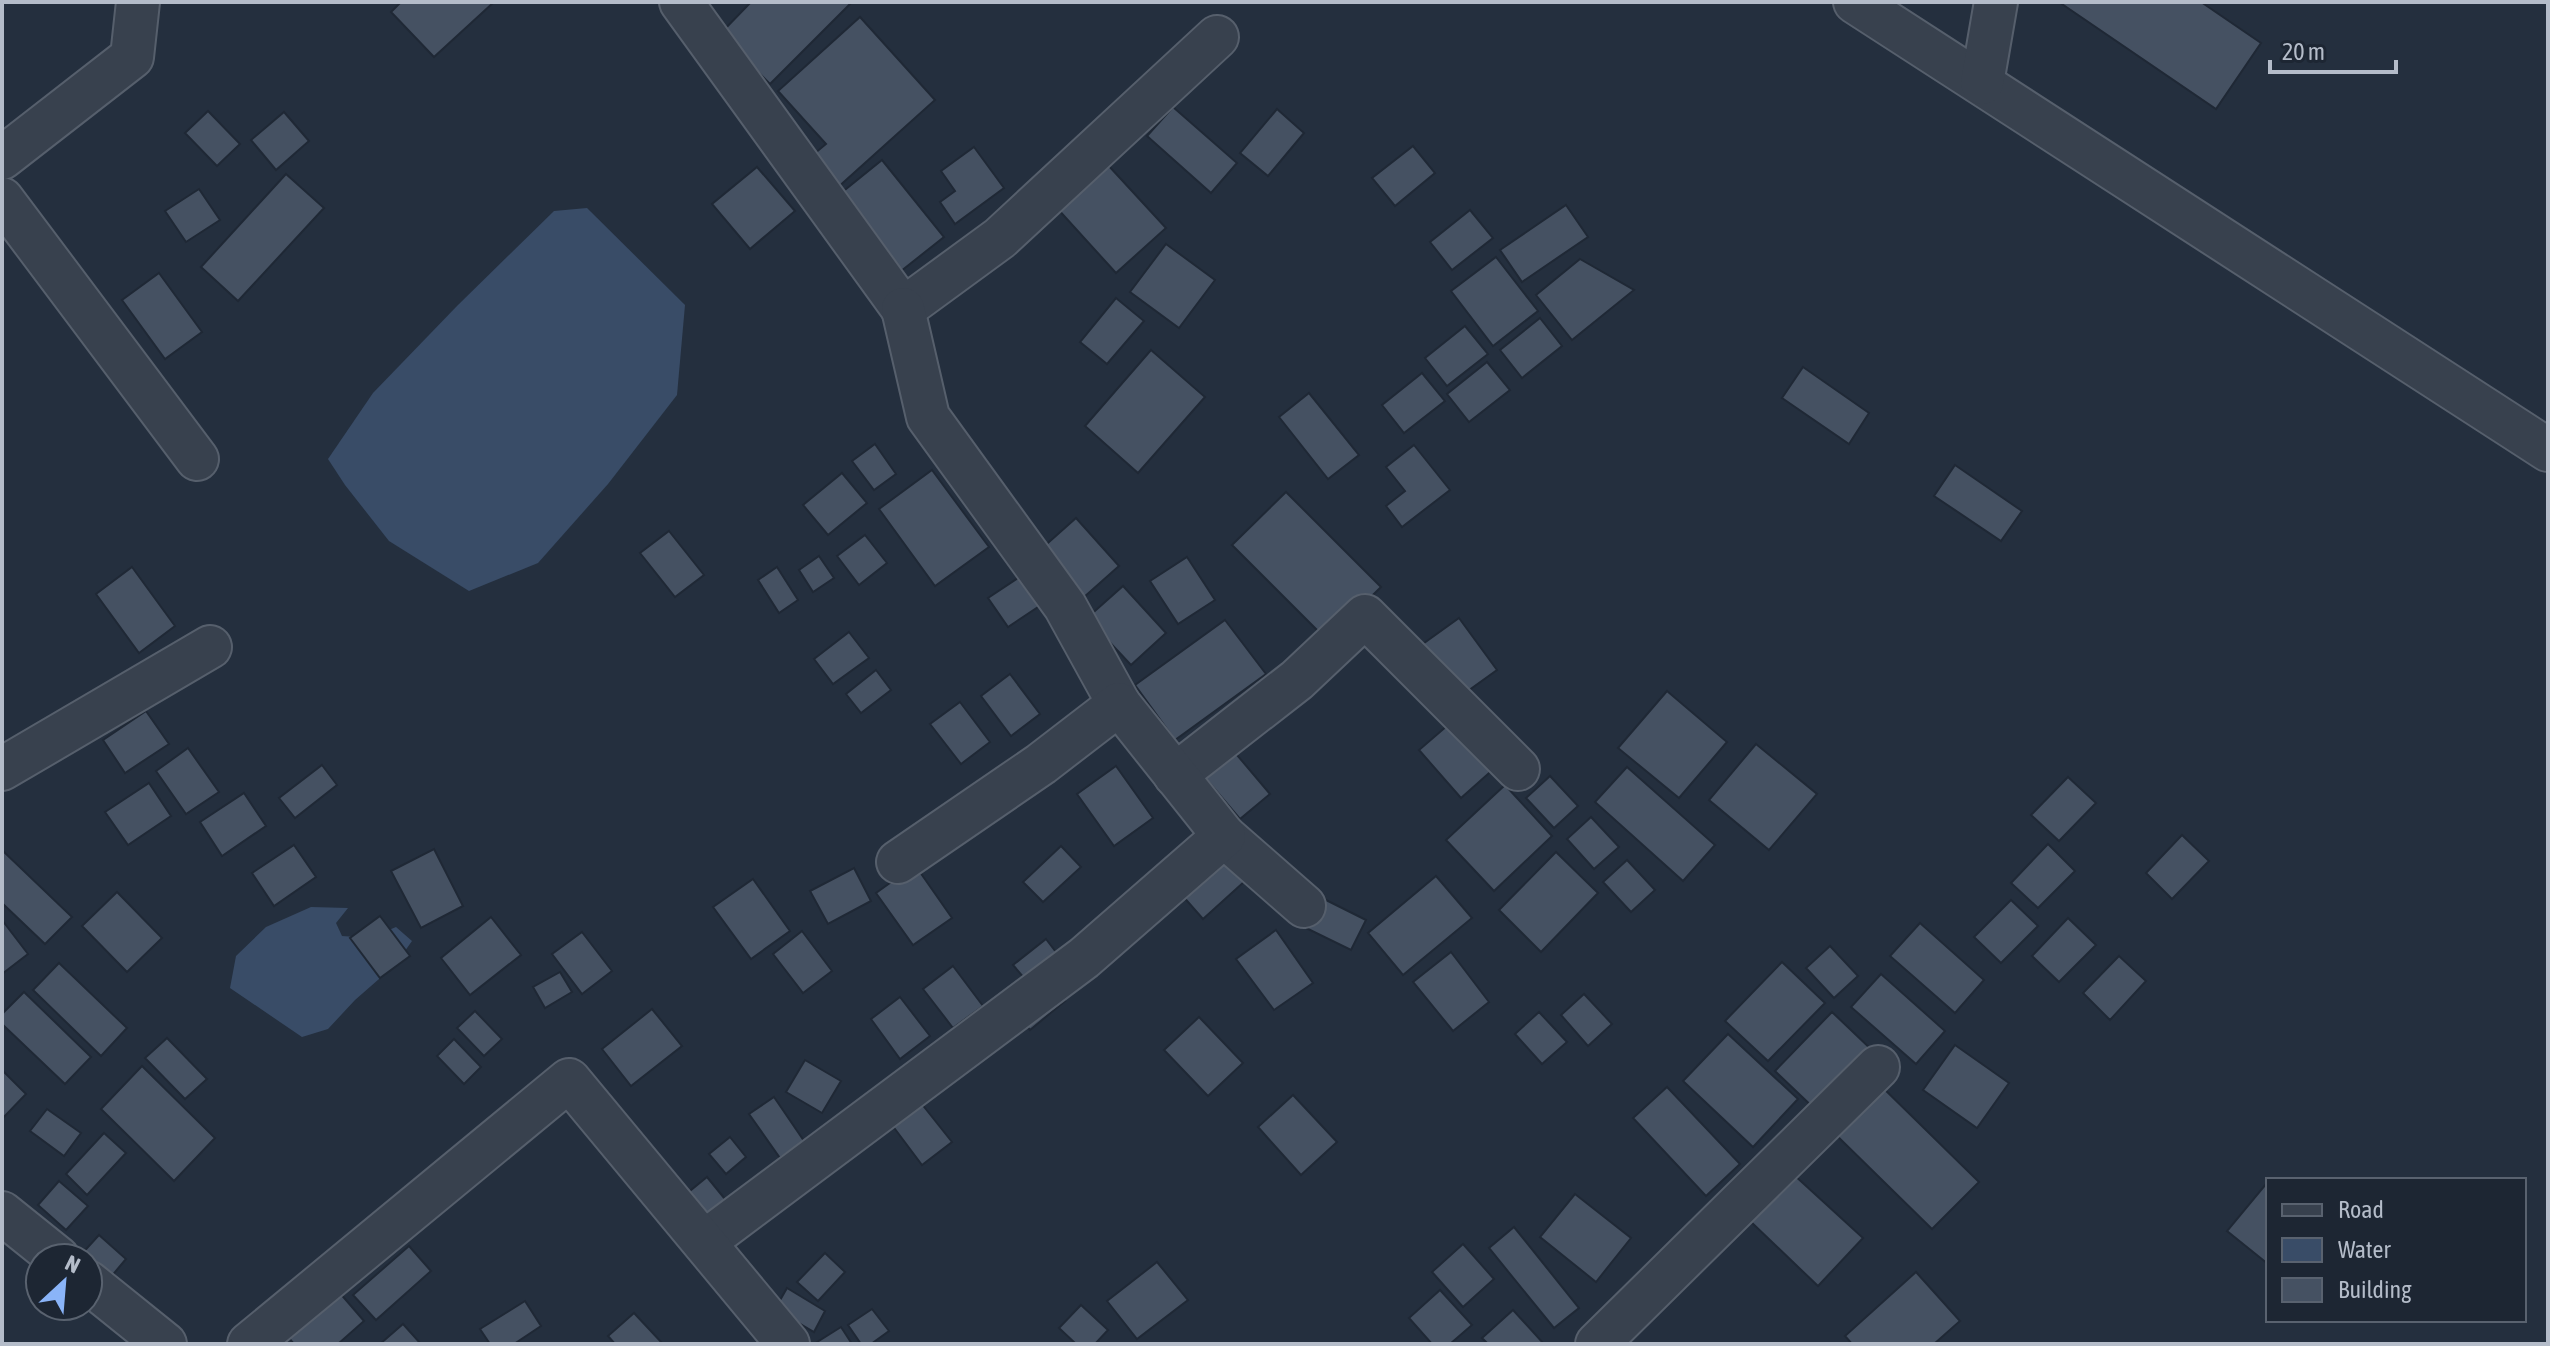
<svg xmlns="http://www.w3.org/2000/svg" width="2550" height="1346" font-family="'Asap Condensed',sans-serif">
  <rect width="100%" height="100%" fill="#242f3e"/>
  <!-- water -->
  <g fill="#394c67">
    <polygon points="587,208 685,305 677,395 608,484 538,563 469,591 389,541 345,485 328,459 373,393 457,306 554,211"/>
    <polygon points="311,907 348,908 336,923 342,936 370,938 396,927 412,941 395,965 355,1000 328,1029 302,1037 230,988 236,956 266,927"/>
  </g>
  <!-- building -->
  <g fill="#455162" stroke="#1f2835" stroke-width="2">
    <polygon points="401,2 494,2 434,57 391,12"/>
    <polygon points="751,2 852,2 770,84 720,34"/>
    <polygon points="2059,2 2201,2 2261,43 2216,109"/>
    <polygon points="860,17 935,100 836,189 808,159 826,144 778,91"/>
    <polygon points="1173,107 1237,163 1211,193 1147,136"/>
    <polygon points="1277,109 1304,133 1268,176 1240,153"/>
    <polygon points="208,111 240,144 217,166 185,133"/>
    <polygon points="284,112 309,141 276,170 251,140"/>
    <polygon points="1413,146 1435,173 1395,206 1372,178"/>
    <polygon points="974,147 1004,188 955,224 940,202 955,191 941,171"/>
    <polygon points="1096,152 1166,228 1116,273 1046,196"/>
    <polygon points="882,160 944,237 891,279 830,202"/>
    <polygon points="757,167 795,211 750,249 712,204"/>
    <polygon points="286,174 324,208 238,301 201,267"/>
    <polygon points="199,189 220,220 186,242 165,211"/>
    <polygon points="1566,205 1588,237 1522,282 1500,250"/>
    <polygon points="1470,210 1493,238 1452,270 1430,242"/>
    <polygon points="1166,244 1215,280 1179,328 1130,292"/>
    <polygon points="1496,257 1538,311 1493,346 1451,291"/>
    <polygon points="1580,259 1634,290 1572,340 1536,295"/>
    <polygon points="159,273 202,332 165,359 122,300"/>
    <polygon points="1116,298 1144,321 1107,364 1080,342"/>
    <polygon points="1540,318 1562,346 1522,378 1500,350"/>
    <polygon points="1465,326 1488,354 1447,386 1425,358"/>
    <polygon points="1151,350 1205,397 1138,473 1085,426"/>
    <polygon points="1487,362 1510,390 1469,422 1447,394"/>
    <polygon points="1803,367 1869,413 1849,444 1782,398"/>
    <polygon points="1422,373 1445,401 1404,433 1382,405"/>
    <polygon points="1309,393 1359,455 1328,479 1279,417"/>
    <polygon points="875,444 896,474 874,490 852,461"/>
    <polygon points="1414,445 1450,490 1402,527 1386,506 1405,491 1386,467"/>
    <polygon points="1955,465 2022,511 2001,541 1934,496"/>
    <polygon points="932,470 989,547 935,586 879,509"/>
    <polygon points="842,473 867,503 828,535 803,505"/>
    <polygon points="1286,492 1381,587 1327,640 1232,545"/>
    <polygon points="1076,518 1119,566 1083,598 1040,550"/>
    <polygon points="669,531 704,575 675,597 640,553"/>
    <polygon points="865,535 887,563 859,585 837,556"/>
    <polygon points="819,556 834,578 813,592 799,570"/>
    <polygon points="1187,557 1215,600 1178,624 1150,581"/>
    <polygon points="132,567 175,626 139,653 96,594"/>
    <polygon points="777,567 798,600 779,613 758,580"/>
    <polygon points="1027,572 1047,601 1008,627 988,598"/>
    <polygon points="1123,586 1166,633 1131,665 1087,618"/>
    <polygon points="1459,618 1497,670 1458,698 1420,646"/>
    <polygon points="1225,620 1266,674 1175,740 1135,685"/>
    <polygon points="849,632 869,658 833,684 814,659"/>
    <polygon points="876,670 891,690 861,713 846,694"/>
    <polygon points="1010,674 1040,714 1011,736 981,696"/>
    <polygon points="1667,691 1727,742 1679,798 1618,748"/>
    <polygon points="960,702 990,742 961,764 930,724"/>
    <polygon points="146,711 169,744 125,773 103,740"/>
    <polygon points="1455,719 1497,766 1461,798 1419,750"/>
    <polygon points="1226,742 1270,794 1240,819 1196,767"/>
    <polygon points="1756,744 1817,794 1769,850 1709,800"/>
    <polygon points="188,748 219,792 186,814 156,771"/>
    <polygon points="322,765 337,785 295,818 279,798"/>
    <polygon points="1116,766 1153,818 1114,846 1077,794"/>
    <polygon points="1627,767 1715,845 1683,881 1595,802"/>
    <polygon points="1550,776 1578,806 1554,828 1526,798"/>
    <polygon points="2068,777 2096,803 2059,841 2031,815"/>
    <polygon points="149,783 171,816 128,845 105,812"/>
    <polygon points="1505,785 1552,836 1494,891 1446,840"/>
    <polygon points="244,793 266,826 222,856 200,822"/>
    <polygon points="1591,817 1619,847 1594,869 1567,839"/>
    <polygon points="2182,835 2209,861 2172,899 2146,873"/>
    <polygon points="2048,844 2075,871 2038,908 2011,883"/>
    <polygon points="294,845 316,877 274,906 252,873"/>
    <polygon points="1061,846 1081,867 1043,902 1023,882"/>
    <polygon points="434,849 463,906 421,928 391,871"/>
    <polygon points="3,851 72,917 45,944 2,903"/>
    <polygon points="1556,852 1598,893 1541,952 1499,910"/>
    <polygon points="1222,856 1245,881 1203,919 1181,894"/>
    <polygon points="1627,860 1655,890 1631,912 1603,882"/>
    <polygon points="915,865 952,918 913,945 876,893"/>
    <polygon points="854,868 871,901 828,924 810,891"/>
    <polygon points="1436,876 1472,918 1403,975 1368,933"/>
    <polygon points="753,879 790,931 751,959 713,907"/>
    <polygon points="117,892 162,938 127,972 82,926"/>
    <polygon points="1322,898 1366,920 1351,950 1306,928"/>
    <polygon points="2011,900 2038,926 2001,963 1974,937"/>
    <polygon points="380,916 410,956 380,978 350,938"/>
    <polygon points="491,917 521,955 470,995 441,958"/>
    <polygon points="2068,918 2096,945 2059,982 2032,956"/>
    <polygon points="2,920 28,954 2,974"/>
    <polygon points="1920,923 1984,980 1955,1013 1890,956"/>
    <polygon points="1276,930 1313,983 1274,1010 1236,959"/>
    <polygon points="802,931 832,971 803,993 773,954"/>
    <polygon points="582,932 612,971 582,994 552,954"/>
    <polygon points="1046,939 1062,960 1030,985 1013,965"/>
    <polygon points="1830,946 1858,976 1834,998 1806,968"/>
    <polygon points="1451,952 1489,1002 1453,1031 1413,982"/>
    <polygon points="2119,956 2146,981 2110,1020 2083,993"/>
    <polygon points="1782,962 1825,1003 1768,1061 1725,1021"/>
    <polygon points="59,963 127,1028 101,1056 33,990"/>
    <polygon points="953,966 983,1006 953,1028 923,989"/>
    <polygon points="560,972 572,992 545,1008 533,987"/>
    <polygon points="1881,974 1945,1031 1916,1064 1851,1007"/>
    <polygon points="1056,989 1065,1001 1030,1030 1021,1019"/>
    <polygon points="24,992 91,1057 65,1084 2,1024 2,1014"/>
    <polygon points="1584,994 1612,1024 1588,1046 1561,1015"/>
    <polygon points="900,997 930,1036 900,1059 871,1019"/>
    <polygon points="652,1009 682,1046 631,1086 602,1049"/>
    <polygon points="475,1011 502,1039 484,1056 457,1028"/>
    <polygon points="1539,1012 1567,1042 1542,1064 1515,1034"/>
    <polygon points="1832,1012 1875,1053 1818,1112 1775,1071"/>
    <polygon points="1199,1017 1243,1063 1208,1096 1164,1050"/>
    <polygon points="1728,1034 1798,1099 1753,1147 1683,1081"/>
    <polygon points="167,1038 207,1079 185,1099 145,1058"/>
    <polygon points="454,1039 481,1067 464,1084 437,1056"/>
    <polygon points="1955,1045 2009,1083 1977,1128 1923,1090"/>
    <polygon points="805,1060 841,1081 822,1113 786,1092"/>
    <polygon points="142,1066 215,1138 174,1181 101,1109"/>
    <polygon points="2,1070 26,1094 2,1119"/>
    <polygon points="1876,1081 1979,1182 1932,1229 1829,1128"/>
    <polygon points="1667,1087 1740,1164 1706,1196 1633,1118"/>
    <polygon points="1293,1095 1337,1142 1301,1175 1258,1127"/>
    <polygon points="774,1097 804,1141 780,1158 749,1114"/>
    <polygon points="921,1103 952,1142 922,1165 892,1125"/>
    <polygon points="47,1109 81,1133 64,1156 30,1131"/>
    <polygon points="104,1133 126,1153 87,1195 66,1174"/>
    <polygon points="730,1137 746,1157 726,1174 709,1154"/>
    <polygon points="1793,1174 1863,1238 1818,1286 1749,1220"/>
    <polygon points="707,1177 729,1204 708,1222 685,1195"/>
    <polygon points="59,1181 88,1206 66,1230 38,1205"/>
    <polygon points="2266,1184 2268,1185 2268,1264 2227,1231"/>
    <polygon points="1575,1194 1631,1238 1596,1282 1540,1237"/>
    <polygon points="1514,1227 1579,1308 1554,1328 1489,1248"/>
    <polygon points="99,1235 126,1259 105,1284 88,1269 88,1258 78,1258"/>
    <polygon points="1463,1244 1494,1279 1463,1307 1432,1272"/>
    <polygon points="409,1246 431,1271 376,1320 353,1295"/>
    <polygon points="825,1253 845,1272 818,1301 797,1282"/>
    <polygon points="1157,1262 1188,1300 1137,1339 1107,1301"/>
    <polygon points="1916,1272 1960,1321 1934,1344 1852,1344 1845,1336"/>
    <polygon points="333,1285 364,1321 338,1344 294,1344 281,1329"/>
    <polygon points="787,1288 825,1311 814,1332 775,1309"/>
    <polygon points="1440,1290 1472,1325 1450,1344 1432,1344 1409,1318"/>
    <polygon points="525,1301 541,1326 514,1344 490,1344 480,1329"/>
    <polygon points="1081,1305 1108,1330 1095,1344 1076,1344 1059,1328"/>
    <polygon points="872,1309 889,1331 871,1344 861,1344 848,1325"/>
    <polygon points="1513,1310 1544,1344 1488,1344 1482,1338"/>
    <polygon points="634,1313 663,1344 615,1344 608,1336"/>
    <polygon points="403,1324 421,1344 380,1344"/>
    <polygon points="841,1327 852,1344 814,1344"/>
  </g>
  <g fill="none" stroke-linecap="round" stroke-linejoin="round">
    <!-- minor casing -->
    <g stroke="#565f6c" stroke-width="46">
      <g id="minor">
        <polyline points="681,2 903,309 1000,238 1217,37"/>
        <polyline points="1855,2 2548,450"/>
        <polyline points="1982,83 1996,2"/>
        <polyline points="2,158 132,57 138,2"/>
        <polyline points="2,199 197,459"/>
        <polyline points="903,309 928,417 1065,606 1119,704"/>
        <polyline points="2,769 210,647"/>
        <polyline points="1175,775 1297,680 1365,616 1518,769"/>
        <polyline points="1224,836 1304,906"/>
        <polyline points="2,1213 58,1258"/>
        <polyline points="704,1242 1084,958 1224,836 1119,704 1041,764 898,862"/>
        <polyline points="88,1282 165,1344"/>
        <polyline points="249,1344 569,1080 788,1344"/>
        <polyline points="1597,1344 1878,1067"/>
      </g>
    </g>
    <!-- minor -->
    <use href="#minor" stroke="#38414e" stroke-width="42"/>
  </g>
  <!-- border -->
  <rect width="2550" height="1346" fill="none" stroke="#b4bcc9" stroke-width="8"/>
  <!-- legend -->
  <rect x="2266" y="1178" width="260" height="144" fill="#1d2633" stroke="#59626f" stroke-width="2"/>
  <rect x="2282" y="1204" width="40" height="12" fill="#38414e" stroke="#59626f" stroke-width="2"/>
  <text x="2338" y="1218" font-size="24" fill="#b4bcc9">Road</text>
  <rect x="2282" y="1238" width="40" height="24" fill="#394c67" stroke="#59626f" stroke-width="2"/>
  <text x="2338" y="1258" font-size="24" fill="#b4bcc9">Water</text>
  <rect x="2282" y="1278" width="40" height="24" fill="#455162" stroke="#59626f" stroke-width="2"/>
  <text x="2338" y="1298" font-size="24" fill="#b4bcc9">Building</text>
  <!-- north arrow -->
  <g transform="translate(64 1282) rotate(26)"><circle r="38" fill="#1d2633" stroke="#59626f" stroke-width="2"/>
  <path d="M0-6L14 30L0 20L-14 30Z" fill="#8ab4f8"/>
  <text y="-12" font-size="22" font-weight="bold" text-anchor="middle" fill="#b4bcc9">N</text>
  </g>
  <!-- scale -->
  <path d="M2270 60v12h126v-12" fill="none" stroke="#b4bcc9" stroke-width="4"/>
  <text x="2282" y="60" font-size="24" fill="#b4bcc9" stroke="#1d2633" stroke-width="6" paint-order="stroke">20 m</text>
</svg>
